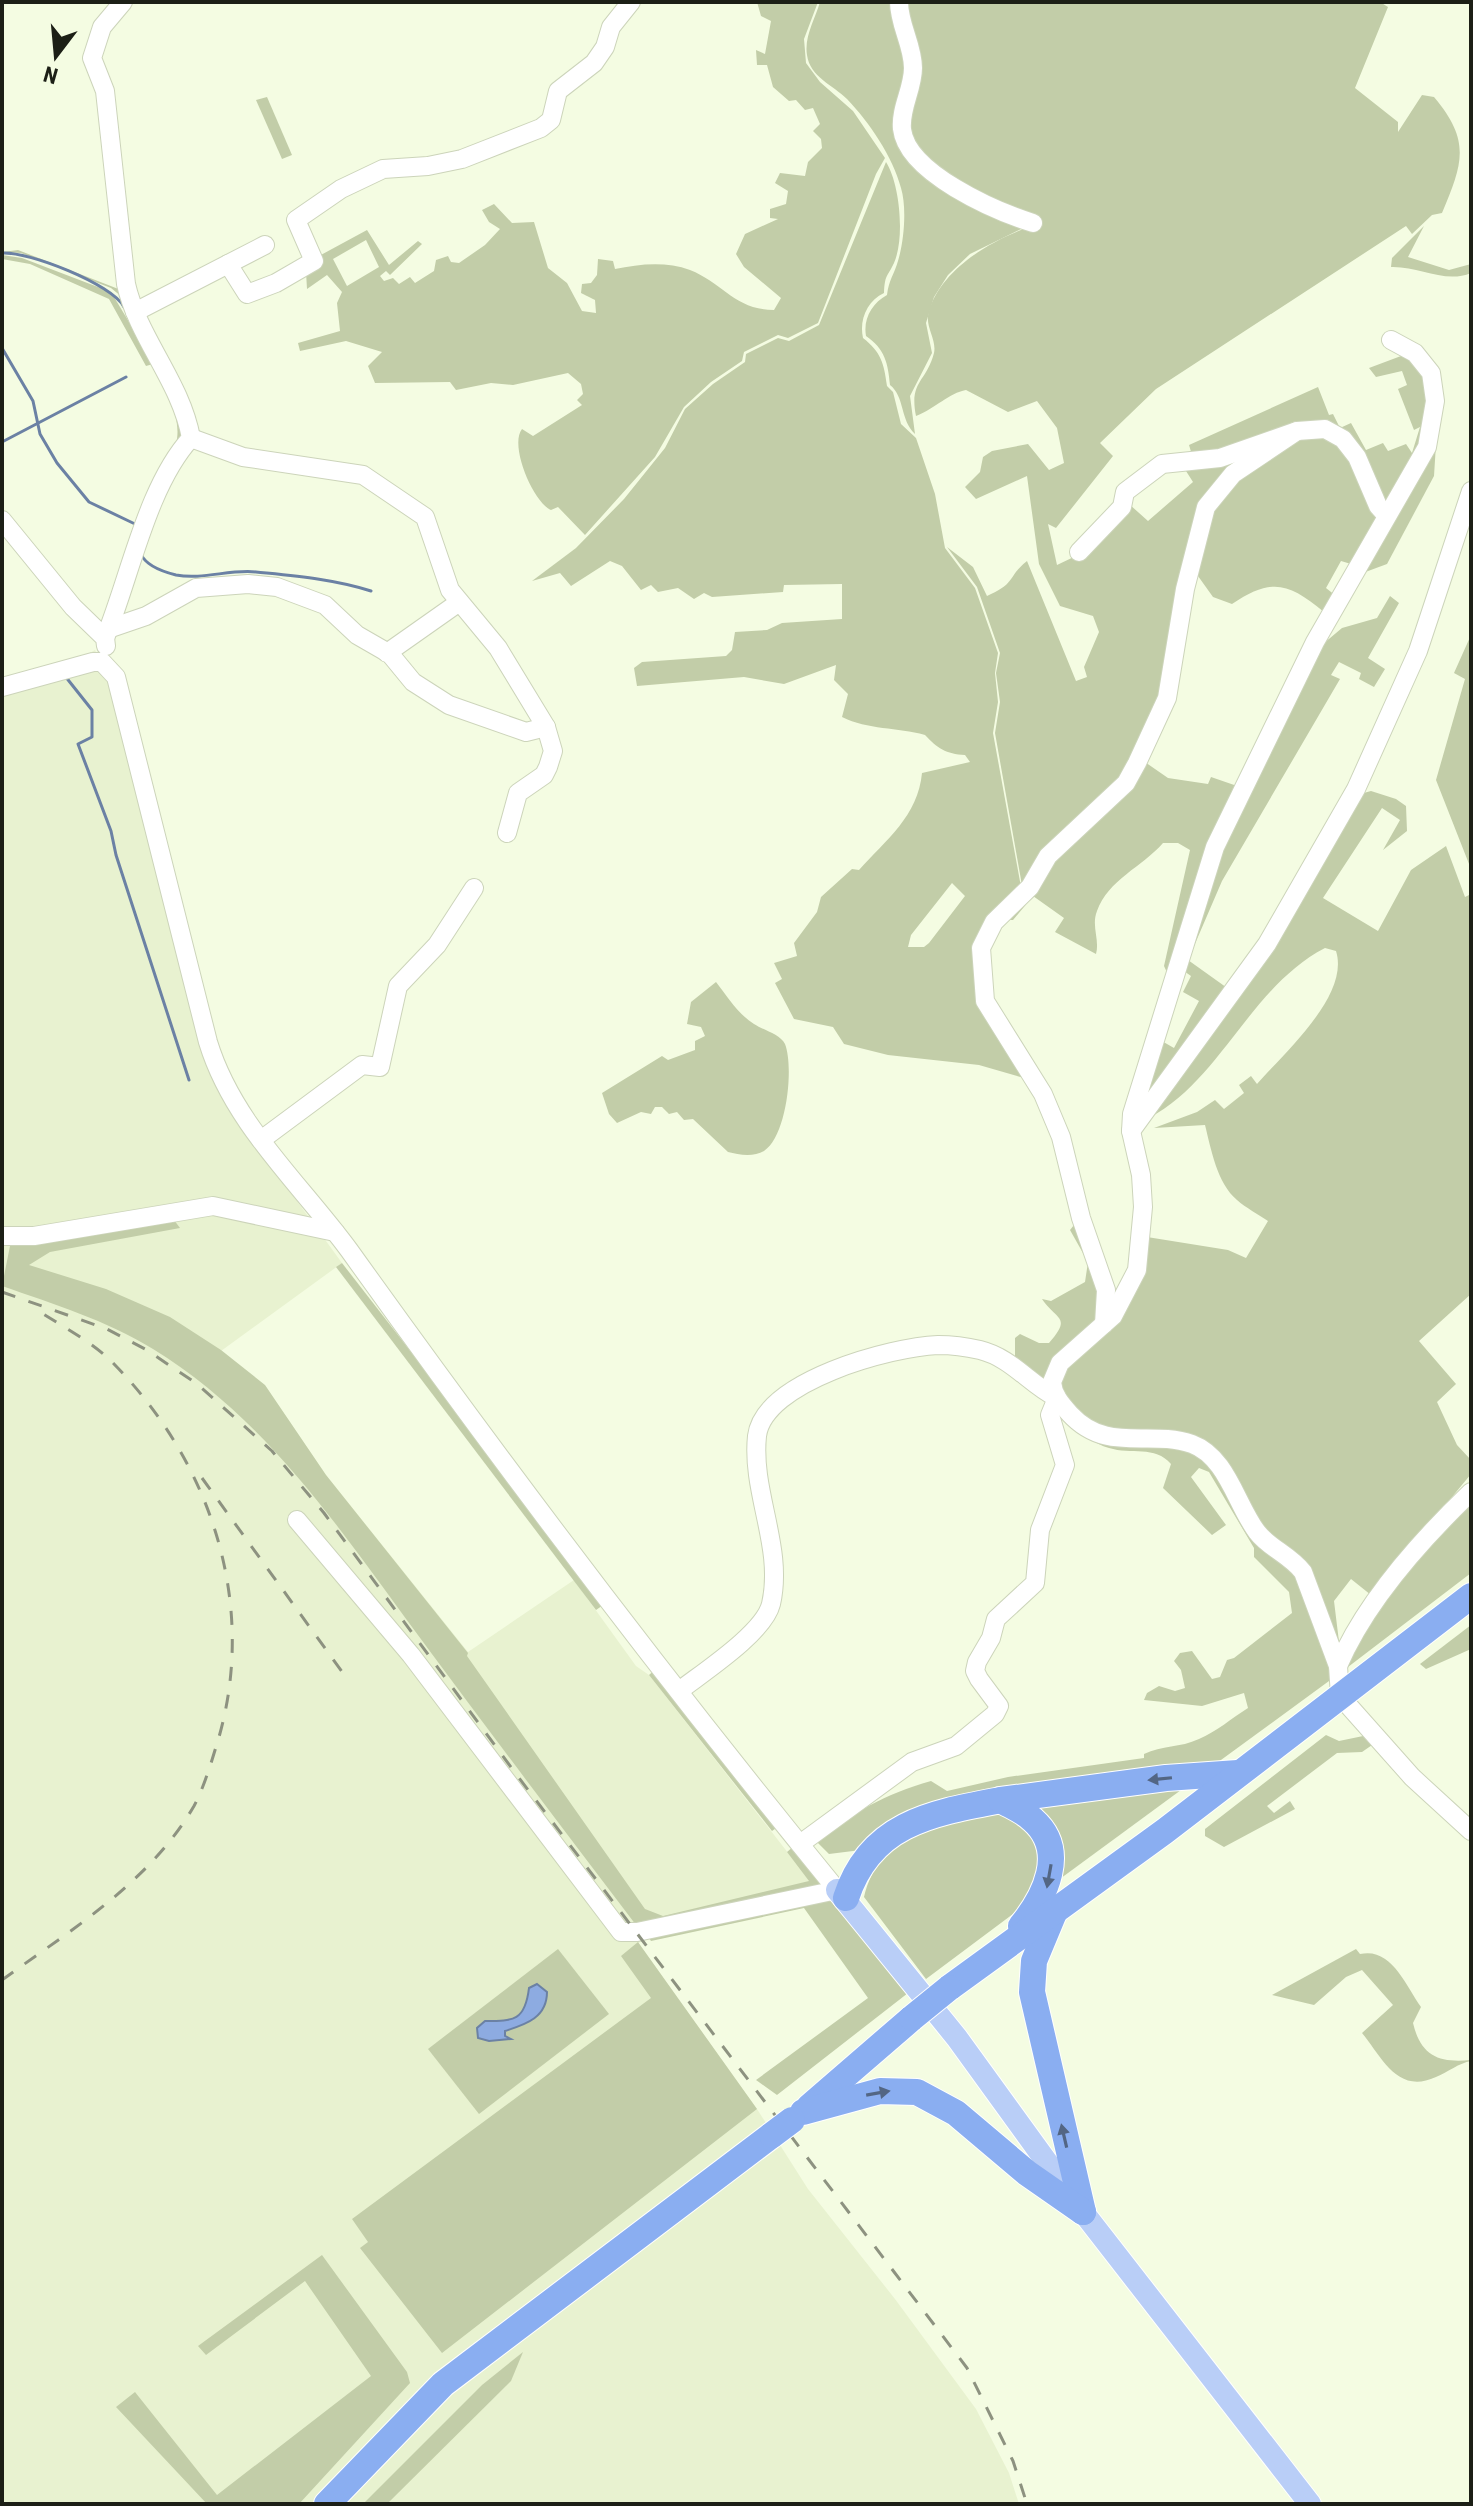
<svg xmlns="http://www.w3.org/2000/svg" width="1473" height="2506" font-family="'Roboto Condensed',sans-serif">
  <rect width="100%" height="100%" fill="#f4fce2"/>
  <!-- built -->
  <polygon fill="#e8f2d0" points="95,650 112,685 135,790 179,953 243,1127 342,1263 221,1351 265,1386 326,1475 468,1652 574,1580 636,1666 649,1675 810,1881 638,1943 757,2109 808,2189 895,2299 976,2409 1009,2473 1019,2504 2,2504 2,682 74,662"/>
  <!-- green -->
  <g fill="#c2cda8" fill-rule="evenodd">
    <path d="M757,2h61l-14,37 2,24 14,19 33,29 32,47 -9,16 -58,149 -30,15 -10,-3 -34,17 -2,9 -31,21 -27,25 -29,50 -70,78 -27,-28 -7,3c-18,-8 -42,-65 -29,-81l11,7 49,-31 -5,-5 6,-6 -2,-10 -13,-11 -55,12 -22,-2 -35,7 -6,-8 -75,1 -7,-17 14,-14 -36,-11 -46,10 -2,-8 42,-12 -3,-28 5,-11 -15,-17 -20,14 -1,-17 13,-16 48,-26 22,35 29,-24 4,3 -32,31 -4,-4 -6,5 4,5 9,-3 6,6 11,-7 5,6 19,-12 2,-11 12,-4 3,6 8,1 26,-18 15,-16 -11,-7 -7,-12 12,-6 18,19 22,-1 14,46 19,15 15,28 14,2 -1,-13 -14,-7 1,-9 9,-1 6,-8 1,-16 15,2 2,8c24,-5 51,-8 75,1 33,13 45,40 84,40l7,-12 -37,-31 -8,-13 9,-20 33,-15 -8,-1v-9l16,-5 2,-13 -13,-8 5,-10 25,3 3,-14 14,-14 -1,-9 -8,-8 7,-7 -7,-16 -8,2 -9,-10 -7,1 -16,-14 -6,-22h-10l-1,-15 9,4 6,-33 -10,-5zM366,240l13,27 -32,19 -14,-27z"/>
    <path d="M820,2h78l8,39 1,111 122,73 -59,29 -22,21 -14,22 -8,26 6,30 -22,43 5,38c-15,-14 -10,-37 -25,-49 -2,-22 -5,-36 -24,-49 -3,-17 6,-33 21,-41 2,-16 7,-20 11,-34 6,-20 9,-53 3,-73 -8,-31 -32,-66 -54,-89 -14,-14 -37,-22 -40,-44 -3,-18 8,-36 13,-53z"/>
    <path d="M900,2h480l8,5 -33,81 43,34v10l24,-37 12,2c37,44 29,66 8,116l-10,2 -20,19 -6,-8 -250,163 -56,54 13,13 -57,72 -8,-4 9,41 23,-11 49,-50 19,17 45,-39 -7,-11 11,-11 74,-19 -53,45 -48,194 -34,82 -113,129 -28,-158 5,-31 -4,-29 4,-20 -23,-66 -30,-40 26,20 14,29c30,-13 20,-19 40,-35l49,120 11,-4 -3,-10 15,-35 -6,-16 -33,-10 -21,-42 -12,-88 -51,23 -11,-12 15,-15 3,-15 9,-6 36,-7 21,26 15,-7 -7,-35 -20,-27 -29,11 -42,-22c-17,3 -30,18 -50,26 -7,-35 10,-33 18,-63 3,-14 -10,-27 -5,-42 13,-45 72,-77 113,-88l-62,-23 -74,-60 5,-57z"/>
    <polygon points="267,97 292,155 282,159 256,100"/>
    <path d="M886,162c14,22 19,76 8,101 -7,15 -9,11 -10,30 -17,8 -25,27 -21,45 18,14 21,25 24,48l6,6 8,32 15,14 19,56 10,54 30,40 23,65 -3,20 3,29 -5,31 28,154 -29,34 -13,65 52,94 -52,-15 -91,-10 -44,-11 -11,-17 -39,-8 -19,-36 7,-4 -8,-16 23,-7 -3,-13 23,-31 4,-15 31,-28 7,1c27,-30 59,-54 63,-97l48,-11 -5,-7c-19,-1 -28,-7 -40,-20 -28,-8 -57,-5 -83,-18l6,-23 -14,-14 2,-15 -52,19 -40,-7 -107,9 -3,-18 8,-6 84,-6 6,-6 3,-18 32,-2 15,-7 60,-4v-35l-58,1 -1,7 -71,5 -8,-4 -10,6 -16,-11 -20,4 -7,-7 -10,5 -19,-24 -12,-5 -39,25 -11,-13 -28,8 44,-33 48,-49 41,-51 20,-39 28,-25 32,-22 1,-8 32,-16 11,3 30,-16zM952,883l13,13 -36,47 -5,4h-16l3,-12z"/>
    <path d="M1424,226l-16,31 41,13 22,-6v9c-26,11 -52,-7 -80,-6l1,-9z"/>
    <path d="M18,250l103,40 66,144 -11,10c7,-27 -12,-56 -23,-80l-7,2 -37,-67 -79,-35 -28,-5v-4l20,3 89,34 33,55 -22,-50 -11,-9 -90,-35 -18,-1z"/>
    <polygon points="1409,353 1430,385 1425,443 1385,504 1334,430 1218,455 1192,455 1189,445 1318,387 1329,415 1333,414 1340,428 1351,423 1366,450 1383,443 1388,451 1406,444 1412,453 1420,427 1414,430 1398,389 1407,385 1402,371 1376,377 1369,368"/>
    <polygon points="1437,429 1434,476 1387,564 1360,574"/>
    <path d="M1313,433l30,14 35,70 -27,47 -10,-3 -15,27 10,8 -12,16c-35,-29 -52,-35 -92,-8l-19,-7 -20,-28 26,-75 78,-56z"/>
    <polygon points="1390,596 1399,603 1368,658 1385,669 1374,687 1359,679 1361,673 1339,662 1331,675 1340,679 1222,881 1188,960 1230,990 1142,1113 1160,1040 1174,1048 1199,1001 1183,992 1191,976 1181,969 1208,881 1317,649 1342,628 1377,618"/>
    <polygon points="1471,635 1471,869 1436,780 1465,679 1454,673"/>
    <path d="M1142,760l26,18 40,6 3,-7 29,10 -70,192 -6,-13 26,-116 -12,-7h-15c-21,24 -55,37 -66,68 -6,15 3,29 -1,43l-41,-22 9,-14 -31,-22 -20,24h-12z"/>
    <path d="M1371,791l25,8 10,7 1,25 -24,19 17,-30 -18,-12 -59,90 55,33 33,-61 35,-24 19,51 6,-3v400l-52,47 37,43 -19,18 20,43 14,15v14l-100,121 -20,-16 -17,22 6,49 -18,-44 -55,-67 -51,-84 -116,-25 -38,-33 -3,-22 36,-36 52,-102 81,13 18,8 22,-37c-10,-7 -22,-13 -31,-21 -20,-17 -26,-51 -32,-75l-51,3 43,-16 18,-12 9,9 20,-16 -5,-8 12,-9 6,8c28,-32 93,-89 79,-133l-11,-3c-75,39 -104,132 -176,170l211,-324z"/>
    <path d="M716,982c11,14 22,32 38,42 9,6 26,10 31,20 9,23 2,92 -21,107 -10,6 -25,4 -36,1l-35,-33 -9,1 -7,-8 -8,2 -7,-7h-7l-4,7 -10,-2 -24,11 -8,-9 -7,-21 60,-37 6,4 27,-10v-9l10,-5 -4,-9 -14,-3 4,-22z"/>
    <path d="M174,1220l6,8 -130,24 -21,13 77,24 64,28 51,33 44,35 61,90 142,178 -1,3 178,253 18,7 146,-35 -22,-29 7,-6 31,39 -189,40c-69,-91 -139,-183 -207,-275 -82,-110 -157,-228 -276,-301 -47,-29 -100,-45 -151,-63l8,-40 5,-3z"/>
    <path d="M1078,1220l13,30 10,63 -58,67 -28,-23v-19l5,-4 19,9h10c23,-27 8,-22 -7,-44l9,2 34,-19 3,-20 -18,-32z"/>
    <polygon points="342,1263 606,1603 596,1610 336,1267"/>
    <path d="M1068,1417l132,37 92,112 40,109 -3,6 -119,87 -213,26 -136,56 -32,4 -14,-14c39,-27 69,-46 116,-59l16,10 61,-14 136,-19v-4c18,-9 36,-6 55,-15 17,-7 33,-21 49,-31l-4,-15 -42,13 -58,-6 3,-7 12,-7 16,5 10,-3 -4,-18 -7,-9 6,-8 12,-2 20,28 8,-2 7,-17 7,-2 58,-45 -3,-21 -35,-35v-9l-45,-76 -10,-4 -8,9 35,48 -14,10 -49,-47 8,-24c-16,-19 -40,-9 -62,-16 -15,-4 -27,-15 -39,-24z"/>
    <path d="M1471,1501v72l-123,94c0,-38 95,-135 123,-166z"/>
    <polygon points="1471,1625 1471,1649 1426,1669 1420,1664"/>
    <polygon points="657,1668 779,1826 772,1831 649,1675"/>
    <polygon points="1326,1735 1339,1741 1368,1735 1375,1743 1362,1752 1337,1753 1267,1806 1274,1813 1290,1801 1295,1809 1224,1847 1205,1836 1205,1829"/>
    <polygon points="1181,1790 1053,1884 1034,1800"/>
    <path d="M1007,1810l35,37 -5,49 -111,83 -62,-82c7,-30 28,-58 56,-73 15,-8 68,-11 87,-14z"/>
    <polygon points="833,1895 908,1993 777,2095 756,2080 868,1998 804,1908 651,1941 647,1935"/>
    <polygon points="638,1942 757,2109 442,2353 360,2248 368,2242 352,2219 651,1998 621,1956"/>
    <polygon points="558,1949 609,2014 479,2114 428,2049"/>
    <path d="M1356,1949l4,5c31,-7 45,30 61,53l-8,16c8,34 27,40 58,37v1c-12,2 -23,11 -35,16 -39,18 -54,-20 -74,-44l31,-28 -31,-35 -16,7 -32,28 -42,-10z"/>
    <polygon points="322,2255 407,2372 410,2383 299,2504 207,2504 116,2407 135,2392 217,2495 371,2376 305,2281 206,2355 198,2346"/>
    <polygon points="523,2352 511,2381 387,2504 363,2504 482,2385"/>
  </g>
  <!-- water -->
  <path fill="#8dabe1" stroke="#6b81a4" stroke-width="2" d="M537,1984l10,8c0,27 -24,33 -42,39v5l6,3 -22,2 -11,-3 -1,-10 8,-7c29,0 40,0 44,-33z"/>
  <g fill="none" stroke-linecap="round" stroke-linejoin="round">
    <!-- stream -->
    <g stroke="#6b81a4" stroke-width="3">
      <polyline points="2,227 2,237"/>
      <path d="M2,253c26,-2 110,31 122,54"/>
      <polyline points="2,348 33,401 40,434 57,463 89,502 135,524"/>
      <polyline points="2,442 126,377"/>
      <path d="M141,554c5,12 23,18 35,21 27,5 54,-6 80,-3 39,4 77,7 115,19"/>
      <polyline points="65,676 92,710 92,737 78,744 111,831 116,855 189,1080"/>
    </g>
    <!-- minor casing -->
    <g stroke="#ccd4ba" stroke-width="20">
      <g id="minor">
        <path d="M899,2c0,23 14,43 14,66 0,21 -13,40 -11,61 5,44 93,82 131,94"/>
        <polyline points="228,264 247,294 276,283 314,261 296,220 341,189 383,169 428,166 462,159 541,128 551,120 558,91 594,63 605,47 611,27 631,2"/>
        <polyline points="135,312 265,245"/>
        <path d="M1391,340l24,13 16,20 4,28 -8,46 -112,195 -100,205 -83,267 -1,17 10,44 2,32 -6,63 -24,46 -53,47 -8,19c1,13 9,22 18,32 37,40 79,15 122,30 35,13 44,60 65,88 12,16 33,23 46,40l35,94 2,30 72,81 59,54"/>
        <polyline points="191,438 243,457 363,475 425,517 450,590 498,648 546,727 553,751 548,767 544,775 518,793 507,833"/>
        <polyline points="2,520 73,607 105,638 106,646"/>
        <polyline points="1079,552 1122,507 1125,492 1162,464 1220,458 1297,431 1325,429 1343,439 1357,457 1378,506 1386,515"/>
        <polyline points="108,629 146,616 196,588 248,584 277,587 325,605 357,635 390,654 413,682 449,705 526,732 546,727"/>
        <path d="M105,638c25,-61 42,-152 86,-200 -10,-56 -53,-100 -65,-154l-21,-193 -13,-33 10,-31 21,-25"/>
        <polyline points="387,653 458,603"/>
        <path d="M2,687l91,-25h9l14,15 92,365c25,82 91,140 141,208 156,218 318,432 488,640l-200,42h-16l-210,-277 -114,-135"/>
        <polyline points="1131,1131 1267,944 1356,789 1418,651 1471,491"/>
        <polyline points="261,1140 362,1065 380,1067 398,986 437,945 474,888"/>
        <polyline points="2,1236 34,1236 213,1206 335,1232"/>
        <polyline points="1104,1324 1106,1290 1081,1218 1061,1137 1043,1094 985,1001 981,948 994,922 1030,887 1048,856 1126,783 1137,763 1167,698 1185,589 1206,507 1233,474 1297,431"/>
        <path d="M1338,1666c27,-63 84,-127 133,-174"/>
        <path d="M679,1691c23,-18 85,-58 92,-87 13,-57 -20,-111 -14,-168 7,-55 134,-89 181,-91 14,0 29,2 42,5 32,8 49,34 77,48l-7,17 15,50 -25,65 -5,53 -39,36 -5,19 -14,24 -2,9 4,8 20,27 -4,8 -39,32 -44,16 -112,82"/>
      </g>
    </g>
    <!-- major casing -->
    <g stroke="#fff" stroke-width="24">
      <polyline id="major" points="837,1890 957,2038 1083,2212 1310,2504"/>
    </g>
    <!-- highway casing -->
    <g stroke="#fff" stroke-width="28">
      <g id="highway">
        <path d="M846,1898c24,-75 86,-85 155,-98"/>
        <polyline points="1054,1913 1034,1961 1032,1992 1083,2212"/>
        <path d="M1021,1926c24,-29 47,-75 12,-106 -9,-9 -22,-14 -32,-20l165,-22 72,-5"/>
        <polyline points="949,1988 1165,1831 1471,1596"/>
        <polyline points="809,2107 912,2018"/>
        <polyline points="803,2112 880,2091 917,2092 956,2113 1027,2173 1083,2212"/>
        <polyline points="327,2504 443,2384 772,2135"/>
      </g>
    </g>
    <!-- minor -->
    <use href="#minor" stroke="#fff" stroke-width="18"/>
    <!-- major -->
    <use href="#major" stroke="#b9cef7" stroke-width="22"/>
    <!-- highway -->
    <use href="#highway" stroke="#8aaef1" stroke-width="26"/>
    <!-- rail -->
    <g stroke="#8d9280" stroke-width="3" stroke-dasharray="14 14" stroke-linecap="butt">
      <polyline points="2,1292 107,1329 145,1349 196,1383 272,1451 324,1513 516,1774 967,2368 1013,2461 1027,2504"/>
      <polyline points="202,1478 348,1680"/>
      <path d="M2,1980c69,-50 148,-98 192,-174 11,-21 18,-46 25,-69 38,-134 -8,-274 -105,-373 -20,-21 -49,-36 -74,-52"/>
      <polyline points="966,2503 966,2504"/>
    </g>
    <!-- highway-bridge casing -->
    <g stroke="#fff" stroke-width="28" stroke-linecap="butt">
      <g id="highway-bridge">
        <polyline points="912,2018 949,1988"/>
        <polyline points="772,2135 792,2120"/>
      </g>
    </g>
    <!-- highway-bridge -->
    <use href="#highway-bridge" stroke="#8aaef1" stroke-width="26"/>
  </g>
  <!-- one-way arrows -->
  <defs><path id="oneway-solid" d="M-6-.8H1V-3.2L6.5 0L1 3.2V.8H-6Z" transform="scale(2)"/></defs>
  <g fill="#536684">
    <use href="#oneway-solid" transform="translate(1160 1779) rotate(174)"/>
    <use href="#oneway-solid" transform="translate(1049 1876) rotate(100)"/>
    <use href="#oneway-solid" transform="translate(878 2093) rotate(-10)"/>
    <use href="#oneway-solid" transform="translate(1064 2136) rotate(-103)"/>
  </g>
  <!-- border -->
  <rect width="1473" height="2506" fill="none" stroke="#1c1f16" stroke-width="8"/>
  <!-- north arrow -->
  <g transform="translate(56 56) rotate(196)" stroke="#f4fce2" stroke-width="6" paint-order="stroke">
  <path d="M0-6L14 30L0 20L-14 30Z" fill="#1c1f16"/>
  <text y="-12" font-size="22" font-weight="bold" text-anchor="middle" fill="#1c1f16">N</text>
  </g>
</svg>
